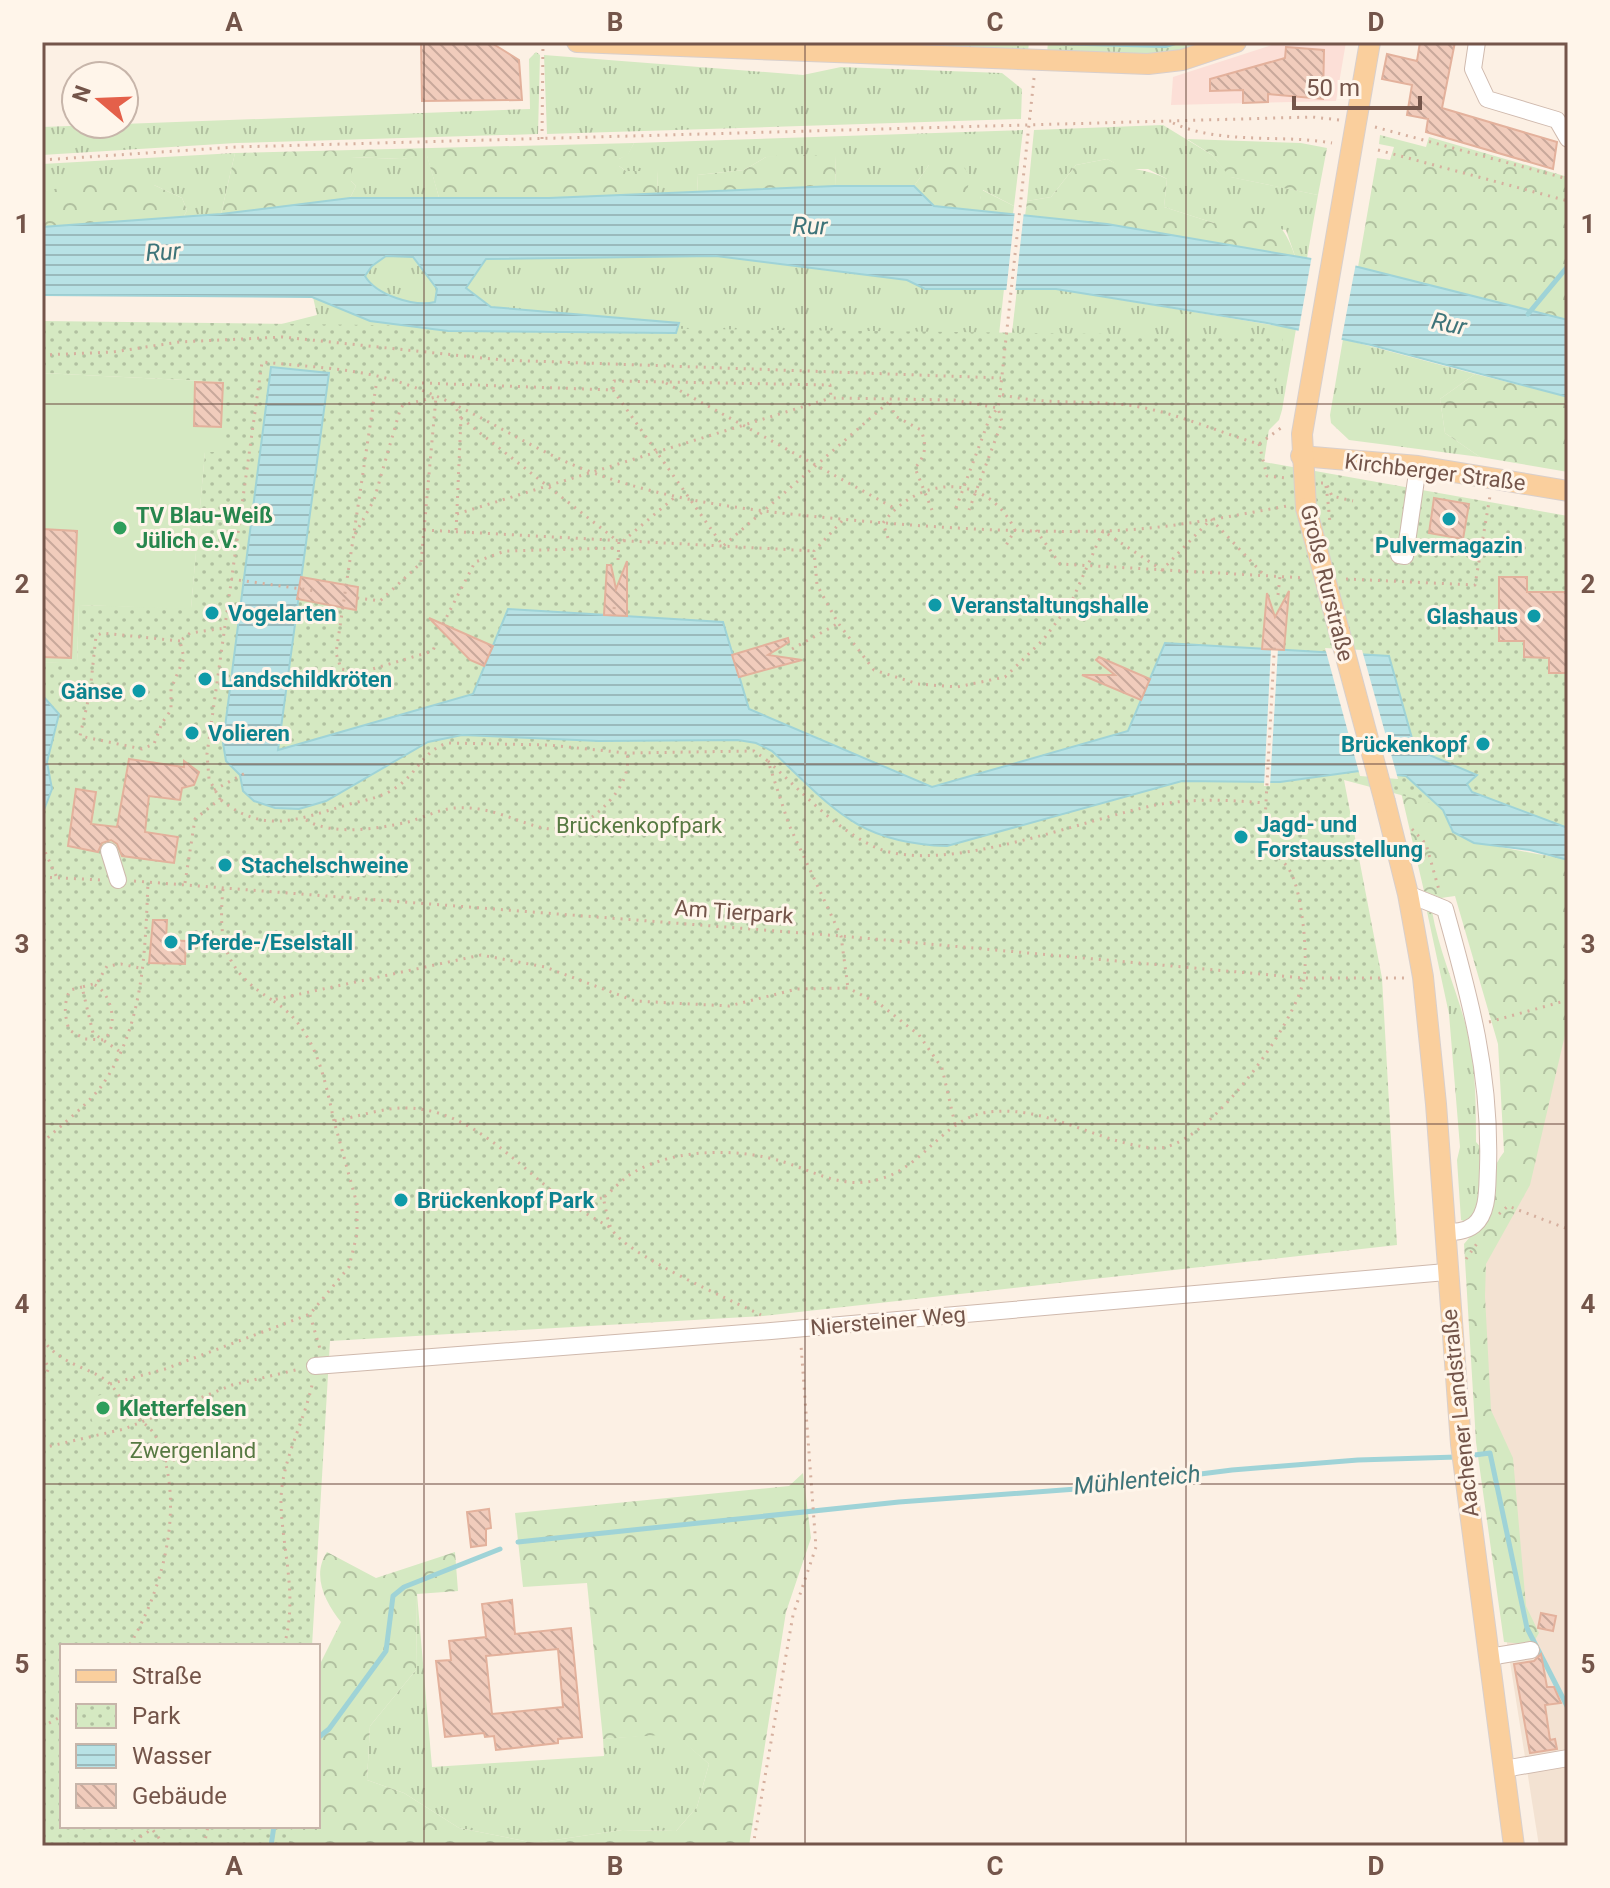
<svg xmlns="http://www.w3.org/2000/svg" width="1610" height="1888" font-family="Roboto,sans-serif">
  <defs>
    <pattern id="grass-tufts" width="24" height="20" patternUnits="userSpaceOnUse" patternTransform="scale(2)"><rect width="24" height="20" fill="#d5e9c2"/><path d="M3 7l-1-3M5 7V3M7 7l1-3M15 17l-1-3M17 17v-4M19 17l1-3" fill="none" stroke="#b1c0a0"/></pattern>
    <pattern id="forest-crowns" width="20" height="18" patternUnits="userSpaceOnUse" patternTransform="scale(2)"><rect width="20" height="18" fill="#d5e9c2"/><path d="M2 6a3 3 0 1 1 6 0M12 15a3 3 0 1 1 6 0" fill="none" stroke="#b1c0a0"/></pattern>
    <pattern id="park-dots" width="8" height="8" patternUnits="userSpaceOnUse" patternTransform="scale(2)"><rect width="8" height="8" fill="#d5e9c2"/><path d="M2 2h.1M6 6h.1" fill="none" stroke="#b1c0a0" stroke-width="1.8" stroke-linecap="round"/></pattern>
    <pattern id="water-rules" width="6" height="5" patternUnits="userSpaceOnUse" patternTransform="scale(2)"><rect width="6" height="5" fill="#b8e2e5"/><path d="M0 2.5h6" fill="none" stroke="#9ababc"/></pattern>
    <pattern id="building-back-hatch" width="6" height="6" patternUnits="userSpaceOnUse" patternTransform="scale(2)"><rect width="6" height="6" fill="#f1ccbc"/><path d="M-1 5l2 2M0 0l6 6M5-1l2 2" fill="none" stroke="#c8a89b"/></pattern>
  </defs>
  <rect width="100%" height="100%" fill="#fcf0e4"/>
  <!-- residential -->
  <polygon fill="#f3e2d2" points="1568,1016 1568,1846 1539,1846 1504,1624 1477,1265"/>
  <!-- commercial -->
  <polygon fill="#fcdfd7" points="1281,42 1346,42 1336,101 1171,105 1173,77"/>
  <!-- grass -->
  <g fill="url(#grass-tufts)">
    <polygon points="767,42 1029,42 1028,52"/>
    <polygon points="1048,42 1209,42 1158,55 1047,53"/>
    <polygon points="536,52 540,55 538,134 236,143 42,155 42,127 530,109 529,59"/>
    <polygon points="544,55 803,75 841,67 1002,73 1022,89 1021,119 547,134"/>
    <polygon points="1163,125 1212,155 1231,177 1318,195 1307,258 1295,256 1286,230 1214,223 1164,207 1167,179 1148,169 1125,169 1107,159 1076,165 1051,197 1027,201 1034,130"/>
    <polygon points="1023,130 1014,206 983,190 980,199 962,199 929,165 914,186 835,186 836,156 766,157 744,170 697,175 698,193 657,194 658,171 626,171 619,166 619,159 628,154 634,143"/>
    <polygon points="235,153 221,214 183,218 187,210 182,198 154,185 42,191 42,164"/>
    <polygon points="427,155 440,201 350,198 356,186 351,181 351,157 401,159"/>
    <path d="M386,256l27,1 25,32 -4,14c-20,4 -58,-9 -69,-27l7,-10z"/>
    <polygon points="716,256 907,280 925,289 1004,289 996,362 258,330 317,315 313,297 370,321 491,307 466,288 486,259"/>
    <polygon points="1017,289 1056,289 1296,329 1282,410 1279,420 1267,432 1006,385"/>
    <polygon points="1343,339 1475,374 1440,399 1445,433 1480,457 1349,440 1331,423 1330,415"/>
    <path d="M1426,907l6,4c7,41 25,79 35,119 9,37 9,75 9,112l9,10 -5,59 -14,11 -5,-2 -4,-60 3,-13 -11,-133z"/>
    <polygon points="417,1594 432,1767 604,1756 603,1739 674,1733 709,1764 697,1807 676,1831 622,1830 535,1843 459,1828 404,1793 367,1780 370,1726 416,1670"/>
  </g>
  <!-- forest -->
  <g fill="url(#forest-crowns)">
    <polygon points="1380,135 1426,147 1429,137 1568,177 1568,320 1358,267 1377,158 1390,160 1394,147 1379,144"/>
    <polygon points="1187,139 1301,143 1327,148 1318,195 1230,177 1212,155"/>
    <polygon points="634,143 628,155 619,159 619,166 626,171 658,171 657,194 440,201 427,156 401,159 351,157 351,181 356,186 350,198 221,214 235,153"/>
    <polygon points="785,155 836,156 835,186 698,193 697,175 744,170 766,157"/>
    <path d="M946,157c22,6 29,22 17,42h17l2,-9 32,16 -1,8 -79,-8 -20,-20 15,-21z"/>
    <path d="M1107,159c20,12 40,9 60,20l-3,28 50,16 15,-13c40,6 52,6 66,46l-188,-32 -82,-8 2,-15 24,-4 25,-32z"/>
    <polygon points="125,178 154,185 182,198 187,210 183,218 42,227 42,191"/>
    <polygon points="1475,374 1568,397 1568,472 1480,457 1445,433 1440,399"/>
    <path d="M1397,775c18,8 38,21 48,39 3,5 4,13 7,17 12,13 93,23 116,29v162l-38,163 -44,79 -1,32 6,114 22,48 13,148 13,27 -7,12 -28,-3 -28,-200 -12,-198c26,-28 17,-63 40,-92l-6,-108 -43,-148 -14,2 -17,-7z"/>
    <path d="M803,1473l8,65 -25,74 -37,234h-516l7,-20h78v-158l23,-46c-15,-19 -30,-46 -14,-70l49,26 79,-26 3,39 -41,3 -1,76 -46,56 -3,54 37,13 55,35 76,15 87,-13 54,1 21,-24 12,-43 -35,-30 -71,5 -16,-156 -64,4 -8,-74 274,-27z"/>
  </g>
  <!-- park -->
  <polygon fill="url(#park-dots)" points="42,321 1283,336 1264,462 1568,516 1568,839 1344,780 1382,978 1397,1245 763,1316 330,1341 312,1646 62,1646 62,1826 293,1826 288,1846 42,1846 42,662 77,663 79,605 191,608 205,451 224,452 225,382 42,373"/>
  <!-- pitch -->
  <g fill="#d5e9c2">
    <polygon points="42,373 225,382 225,452 205,452 191,609 79,605 77,664 42,662"/>
    <polygon points="112,1391 120,1416 93,1424 86,1400"/>
  </g>
  <!-- water -->
  <g fill="url(#water-rules)" stroke="#9fd3d7" stroke-width="2" fill-rule="evenodd">
    <polygon points="961,42 1182,42 1166,47"/>
    <path d="M835,186h79l20,20 173,18 251,43 210,53v77l-197,-52 -104,-22 -211,-34h-131l-18,-9 -191,-24 -230,3 -20,29 25,19 188,16 -3,10 -228,-2 -78,-10 -58,-24 -270,-2v-68l179,-13 129,-16h199zM386,256l27,1 24,32 -2,13c-21,5 -59,-7 -70,-26l7,-10z"/>
    <path d="M271,367l58,6 -51,377 195,-56 35,-85 215,13 26,87 183,78 196,-56 37,-88 224,13 26,93 62,26 -10,9 5,8 96,36v32l-38,-10 -56,-7 -21,-11 -10,-22 -37,-34 -47,-5 -79,11 -98,-1 -235,65c-90,-3 -114,-38 -175,-95l-16,-8 -18,-3 -139,1 -137,-6 -34,7 -102,59 -27,8 -24,-1 -21,-7 -11,-10 -3,-16 -14,-14 -3,-18z"/>
    <polygon points="42,695 59,714 47,762 52,789 42,815"/>
  </g>
  <!-- pier -->
  <g fill="#fcf0e4">
    <polygon points="1015,210 1024,211 1015,293 1006,293"/>
    <polygon points="1312,255 1356,263 1341,342 1298,334"/>
    <polygon points="1325,648 1362,650 1398,779 1360,776"/>
    <polygon points="1271,649 1278,649 1270,786 1264,786"/>
  </g>
  <g fill="none" stroke-linecap="round" stroke-linejoin="round">
    <!-- stream -->
    <g stroke="#9fd3d7" stroke-width="5">
      <polyline points="1528,314 1568,266"/>
      <polyline points="1467,1456 1490,1453 1527,1628 1568,1708"/>
      <polyline points="518,1542 899,1502 1090,1488 1232,1470 1358,1460 1457,1457"/>
      <polyline points="318,1738 329,1729 386,1651 393,1596 404,1587 500,1549"/>
      <polyline points="271,1846 274,1826"/>
    </g>
  </g>
  <!-- building -->
  <g fill="url(#building-back-hatch)" stroke="#e3b19c" stroke-width="2" fill-rule="evenodd">
    <polygon points="421,42 490,42 519,60 522,100 422,101"/>
    <polygon points="1420,42 1455,42 1442,108 1557,142 1553,169 1426,132 1428,119 1407,115 1412,85 1382,79 1387,54 1417,61"/>
    <polygon points="1286,47 1324,50 1323,99 1268,94 1268,102 1243,103 1243,90 1210,91 1210,79 1285,58"/>
    <polygon points="195,382 223,383 221,427 194,426"/>
    <polygon points="1434,498 1469,504 1463,539 1429,533"/>
    <polygon points="42,529 77,531 71,658 42,657"/>
    <polygon points="627,561 627,616 604,615 607,565 611,565 616,589"/>
    <polygon points="301,577 358,587 356,610 297,599"/>
    <polygon points="1499,577 1527,577 1527,592 1568,592 1568,673 1549,673 1549,658 1524,657 1524,641 1499,641"/>
    <polygon points="1289,591 1284,650 1262,649 1267,593 1275,617"/>
    <polygon points="429,618 493,646 484,666 470,660"/>
    <polygon points="788,638 789,642 768,655 802,660 739,677 732,655"/>
    <polygon points="1099,657 1150,679 1141,700 1082,675 1115,675 1096,660"/>
    <polygon points="129,759 184,767 184,761 199,772 194,785 182,788 180,800 149,796 145,832 178,837 174,863 122,856 117,844 111,840 102,843 98,852 68,846 76,789 96,792 91,824 117,827"/>
    <polygon points="153,920 167,920 166,940 186,941 185,964 149,963"/>
    <polygon points="489,1509 491,1528 486,1529 486,1545 471,1547 467,1512"/>
    <path d="M512,1600l3,34 56,-6 11,109 -24,2v4l-62,7 -2,-14 -9,1 -1,-4 -39,4 -9,-76 15,-1 -2,-19 37,-4 -4,-33zM558,1649l5,58 -71,7 -6,-58z"/>
    <polygon points="1541,1613 1556,1616 1553,1631 1538,1628"/>
    <polygon points="1541,1654 1547,1687 1554,1687 1561,1703 1545,1705 1550,1740 1555,1739 1557,1749 1530,1753 1514,1664 1534,1661"/>
  </g>
  <g fill="none" stroke-linecap="round" stroke-linejoin="round">
    <!-- minor casing -->
    <g stroke="#cfb9ad" stroke-width="18">
      <g id="minor">
        <polyline points="1477,42 1473,69 1487,99 1557,120 1568,139"/>
        <polyline points="1399,555 1405,556 1418,466"/>
        <polyline points="109,851 118,880"/>
        <path d="M1408,894l37,15c25,89 46,165 43,259 -1,18 1,45 -14,57 -9,7 -20,7 -30,7"/>
        <polyline points="315,1366 771,1331 1446,1272"/>
        <polyline points="1489,1657 1531,1650"/>
        <polyline points="1504,1769 1568,1758"/>
      </g>
    </g>
    <!-- major casing -->
    <g stroke="#d8cfcc" stroke-width="22">
      <g id="major">
        <polyline points="577,42 1148,64 1182,60 1236,42"/>
        <polyline points="1301,456 1418,466 1568,491"/>
        <polyline points="1306,508 1302,434 1370,42"/>
        <polyline points="1385,802 1408,894 1423,977 1436,1104 1461,1444 1514,1846"/>
      </g>
    </g>
    <!-- path -->
    <g stroke="#d6b09f" stroke-width="3" stroke-dasharray="2 6" stroke-linecap="butt">
      <path d="M1034,78l-34,316c44,12 89,5 134,12 43,7 84,26 125,38l26,-19"/>
      <path d="M1173,123c48,22 108,11 159,20"/>
      <polyline points="1375,127 1568,179"/>
      <polyline points="542,139 543,42"/>
      <polyline points="1378,150 1568,201"/>
      <polyline points="42,160 236,147 1312,117 1340,120"/>
      <polyline points="42,355 113,352 179,342 283,337 502,360 1001,378"/>
      <polyline points="422,383 613,390 614,381 830,385 831,398 954,400 998,408 1002,422 969,510"/>
      <polyline points="666,383 894,508"/>
      <polyline points="376,386 336,653 341,669 359,673 433,651 435,645"/>
      <polyline points="613,390 723,546 889,402"/>
      <polyline points="453,402 461,418 456,532"/>
      <path d="M890,403l5,13 26,14c6,16 5,25 -6,38l17,42"/>
      <polyline points="461,418 615,539"/>
      <polyline points="1259,444 1267,476 1286,478"/>
      <polyline points="1321,483 1326,483 1332,496 1353,501"/>
      <polyline points="1326,486 1328,502"/>
      <polyline points="956,508 990,417 998,408 1000,394"/>
      <polyline points="457,514 831,398"/>
      <polyline points="842,521 814,551 817,585 838,623 874,670 918,684 957,687 1005,677 1043,640 1071,603 1103,531 1162,570 1211,519 1264,575"/>
      <polyline points="424,530 814,551"/>
      <polyline points="1036,530 1060,564 1306,578"/>
      <polyline points="355,534 374,500 400,410 403,405 436,397 421,563 380,601 357,598"/>
      <path d="M888,538l-5,-15c36,-48 104,-51 132,7l-11,19"/>
      <polyline points="623,541 675,497"/>
      <polyline points="618,560 619,541"/>
      <polyline points="231,579 316,591"/>
      <polyline points="1346,579 1475,585 1490,496"/>
      <polyline points="1278,595 1280,576"/>
      <polyline points="614,609 615,602"/>
      <polyline points="443,624 475,562 505,551 619,548"/>
      <polyline points="180,641 102,633 96,636 90,692 80,736 142,749 154,744 162,723 171,710 171,689 184,658 180,641 190,633 225,628"/>
      <polyline points="792,649 837,624"/>
      <path d="M768,761c33,30 68,69 109,87 68,28 207,-29 279,-43 37,-7 73,-5 109,-2"/>
      <polyline points="214,790 249,771"/>
      <path d="M221,800c45,36 80,18 129,4 19,-5 36,-7 52,-21 17,-14 22,-32 45,-40l101,2 79,8 127,-2 14,10 21,64 52,111 7,52"/>
      <path d="M306,820c27,16 71,9 102,2 15,-4 31,-13 47,-14 65,-5 100,57 157,-10 11,-13 18,-29 15,-45"/>
      <polyline points="1412,829 1426,844 1439,890"/>
      <polyline points="42,845 57,878"/>
      <polyline points="42,877 102,880"/>
      <polyline points="134,881 841,936 1304,978 1406,978"/>
      <path d="M185,883l10,-64 25,-20 -11,-20 -2,-25 55,-392c47,5 98,6 143,22 66,22 121,64 186,88 80,30 165,39 249,47 86,8 174,14 261,12 61,-1 125,-14 186,-25"/>
      <path d="M223,889c-5,53 1,81 49,111"/>
      <path d="M82,987l-12,3c-7,14 -5,26 -1,40l16,9 19,1c15,-14 8,-48 -11,-56"/>
      <polyline points="1489,1022 1568,1000"/>
      <polyline points="119,1051 93,1033 82,987 97,983 107,966 121,964 144,969"/>
      <path d="M334,1121c-10,-46 -19,-94 -62,-121l209,-45 64,12 90,34 94,5 68,-17 51,-1 33,17 38,30 23,33 13,56"/>
      <path d="M42,1143c18,-17 42,-35 58,-55 44,-60 45,-135 48,-206"/>
      <polyline points="566,1202 611,1228"/>
      <polyline points="1499,1214 1508,1206 1568,1229"/>
      <polyline points="1466,1259 1478,1242"/>
      <polyline points="310,1315 320,1349"/>
      <path d="M761,1315c-30,-15 -137,-61 -150,-87 -4,-8 -5,-21 -8,-30 11,-9 21,-21 33,-27 42,-23 104,-23 148,-9 34,11 62,29 99,16 42,-13 62,-61 106,-66 59,-7 107,31 165,36 50,5 142,-124 150,-170 4,-23 -2,-87 -14,-107 -7,-13 -20,-17 -26,-32l11,-203"/>
      <path d="M42,1339c21,29 53,28 70,47 6,7 11,17 18,25 10,11 21,14 28,30 28,63 5,149 -29,205"/>
      <polyline points="42,1356 49,1368 42,1381"/>
      <path d="M110,1384l55,-15 145,-55 39,-47 8,-33v-30l-23,-83c23,-4 51,-14 74,-13 64,2 110,58 158,94l37,-4"/>
      <polyline points="42,1448 124,1429 232,1385 300,1369"/>
      <polyline points="165,1461 188,1458 199,1450"/>
      <path d="M284,1646c14,-49 -1,-92 -3,-141 -1,-44 24,-82 32,-125"/>
      <polyline points="42,1727 62,1716"/>
      <polyline points="127,1846 152,1829 165,1846"/>
      <polyline points="204,1846 208,1826"/>
      <polyline points="753,1846 793,1615 816,1547 801,1345"/>
    </g>
    <!-- minor -->
    <use href="#minor" stroke="#fff" stroke-width="16"/>
    <!-- major -->
    <use href="#major" stroke="#facf9d" stroke-width="20"/>
    <!-- major-bridge casing -->
    <g stroke="#d8cfcc" stroke-width="22" stroke-linecap="butt">
      <polyline id="major-bridge" points="1306,508 1385,802"/>
    </g>
    <!-- path-bridge -->
    <polyline stroke="#d6b09f" stroke-width="3" stroke-dasharray="2 6" stroke-linecap="butt" points="1328,502 1330,523"/>
    <!-- major-bridge -->
    <use href="#major-bridge" stroke="#facf9d" stroke-width="20"/>
  </g>
  <!-- grid -->
  <path fill="none" stroke="#74554a" stroke-width="2" stroke-opacity="0.55" d="M424,42v1804M805,42v1804M1186,42v1804M42,404h1526M42,764h1526M42,1124h1526M42,1484h1526"/>
  <!-- markers -->
  <g fill="#0f9aa8" stroke="#fff5ea" stroke-width="3">
    <circle cx="1449" cy="519" r="8"/>
    <circle cx="935" cy="605" r="8"/>
    <circle cx="212" cy="613" r="8"/>
    <circle cx="1534" cy="616" r="8"/>
    <circle cx="205" cy="679" r="8"/>
    <circle cx="139" cy="691" r="8"/>
    <circle cx="192" cy="733" r="8"/>
    <circle cx="1483" cy="744" r="8"/>
    <circle cx="1241" cy="837" r="8"/>
    <circle cx="225" cy="865" r="8"/>
    <circle cx="171" cy="942" r="8"/>
    <circle cx="401" cy="1200" r="8"/>
  </g>
  <g fill="#2e9e5b" stroke="#fff5ea" stroke-width="3">
    <circle cx="120" cy="528" r="8"/>
    <circle cx="103" cy="1408" r="8"/>
  </g>
  <g text-anchor="middle" dominant-baseline="central" stroke-width="6" stroke-linejoin="round" paint-order="stroke">
    <!-- street labels -->
    <g font-size="22" fill="#74554a" stroke="#fff5ea">
      <text transform="translate(1435 472) rotate(7)">Kirchberger Straße</text>
      <text transform="translate(1327 583) rotate(76)">Große Rurstraße</text>
      <text transform="translate(734 912) rotate(4)">Am Tierpark</text>
      <text transform="translate(888 1321) rotate(-5)">Niersteiner Weg</text>
      <text transform="translate(1460 1413) rotate(-96)">Aachener Landstraße</text>
    </g>
    <!-- leisure labels -->
    <g font-size="22" font-weight="bold" fill="#27864d" stroke="#fff5ea" text-anchor="start">
      <text x="136" y="515">TV Blau-Weiß<tspan x="136" dy="25">Jülich e.V.</tspan></text>
      <text x="119" y="1408">Kletterfelsen</text>
    </g>
    <!-- culture labels -->
    <g font-size="22" font-weight="bold" fill="#0d838f" stroke="#fff5ea" text-anchor="start">
      <text x="1449" y="545" text-anchor="middle">Pulvermagazin</text>
      <text x="951" y="605">Veranstaltungshalle</text>
      <text x="228" y="613">Vogelarten</text>
      <text x="1518" y="616" text-anchor="end">Glashaus</text>
      <text x="221" y="679">Landschildkröten</text>
      <text x="123" y="691" text-anchor="end">Gänse</text>
      <text x="208" y="733">Volieren</text>
      <text x="1467" y="744" text-anchor="end">Brückenkopf</text>
      <text x="1257" y="824">Jagd- und<tspan x="1257" dy="25">Forstausstellung</tspan></text>
      <text x="241" y="865">Stachelschweine</text>
      <text x="187" y="942">Pferde-/Eselstall</text>
      <text x="417" y="1200">Brückenkopf Park</text>
    </g>
    <!-- park labels -->
    <g font-size="22" fill="#577942" stroke="#fff5ea">
      <text x="639" y="825">Brückenkopfpark</text>
      <text x="193" y="1450">Zwergenland</text>
    </g>
    <!-- water labels -->
    <g font-size="24" font-style="italic" fill="#3e7479" stroke="#fff5ea">
      <text transform="translate(810 226) rotate(1)">Rur</text>
      <text transform="translate(163 252) rotate(-3)">Rur</text>
      <text transform="translate(1449 324) rotate(12)">Rur</text>
      <text transform="translate(1137 1480) rotate(-6)">Mühlenteich</text>
    </g>
  </g>
  <!-- border -->
  <rect width="1610" height="1888" fill="none" stroke="#fff5ea" stroke-width="88"/>
  <!-- legend -->
  <rect x="60" y="1644" width="260" height="184" fill="#fff5ea" stroke="#c7b5aa" stroke-width="2"/>
  <rect x="76" y="1670" width="40" height="12" fill="#facf9d" stroke="#c7b5aa" stroke-width="2"/>
  <text x="132" y="1684" font-size="24" fill="#74554a">Straße</text>
  <rect x="76" y="1704" width="40" height="24" fill="url(#park-dots)" stroke="#c7b5aa" stroke-width="2"/>
  <text x="132" y="1724" font-size="24" fill="#74554a">Park</text>
  <rect x="76" y="1744" width="40" height="24" fill="url(#water-rules)" stroke="#c7b5aa" stroke-width="2"/>
  <text x="132" y="1764" font-size="24" fill="#74554a">Wasser</text>
  <rect x="76" y="1784" width="40" height="24" fill="url(#building-back-hatch)" stroke="#c7b5aa" stroke-width="2"/>
  <text x="132" y="1804" font-size="24" fill="#74554a">Gebäude</text>
  <!-- north arrow -->
  <g transform="translate(100 100) rotate(289)"><circle r="38" fill="#fff5ea" stroke="#c7b5aa" stroke-width="2"/>
  <path d="M0-6L14 30L0 20L-14 30Z" fill="#e4604a"/>
  <text y="-12" font-size="22" font-weight="bold" text-anchor="middle" fill="#74554a">N</text>
  </g>
  <!-- scale -->
  <path d="M1294 96v12h126v-12" fill="none" stroke="#74554a" stroke-width="4"/>
  <text x="1306" y="96" font-size="24" fill="#74554a" stroke="#fff5ea" stroke-width="6" paint-order="stroke">50 m</text>
  <rect x="44" y="44" width="1522" height="1800" fill="none" stroke="#74554a" stroke-width="3"/>
  <g font-size="26" text-anchor="middle" font-weight="bold" fill="#74554a">
    <text x="234" y="31">A</text>
    <text x="615" y="31">B</text>
    <text x="995" y="31">C</text>
    <text x="1376" y="31">D</text>
    <text x="22" y="233">1</text>
    <text x="1588" y="233">1</text>
    <text x="22" y="593">2</text>
    <text x="1588" y="593">2</text>
    <text x="22" y="953">3</text>
    <text x="1588" y="953">3</text>
    <text x="22" y="1313">4</text>
    <text x="1588" y="1313">4</text>
    <text x="22" y="1673">5</text>
    <text x="1588" y="1673">5</text>
    <text x="234" y="1875">A</text>
    <text x="615" y="1875">B</text>
    <text x="995" y="1875">C</text>
    <text x="1376" y="1875">D</text>
  </g>
</svg>
